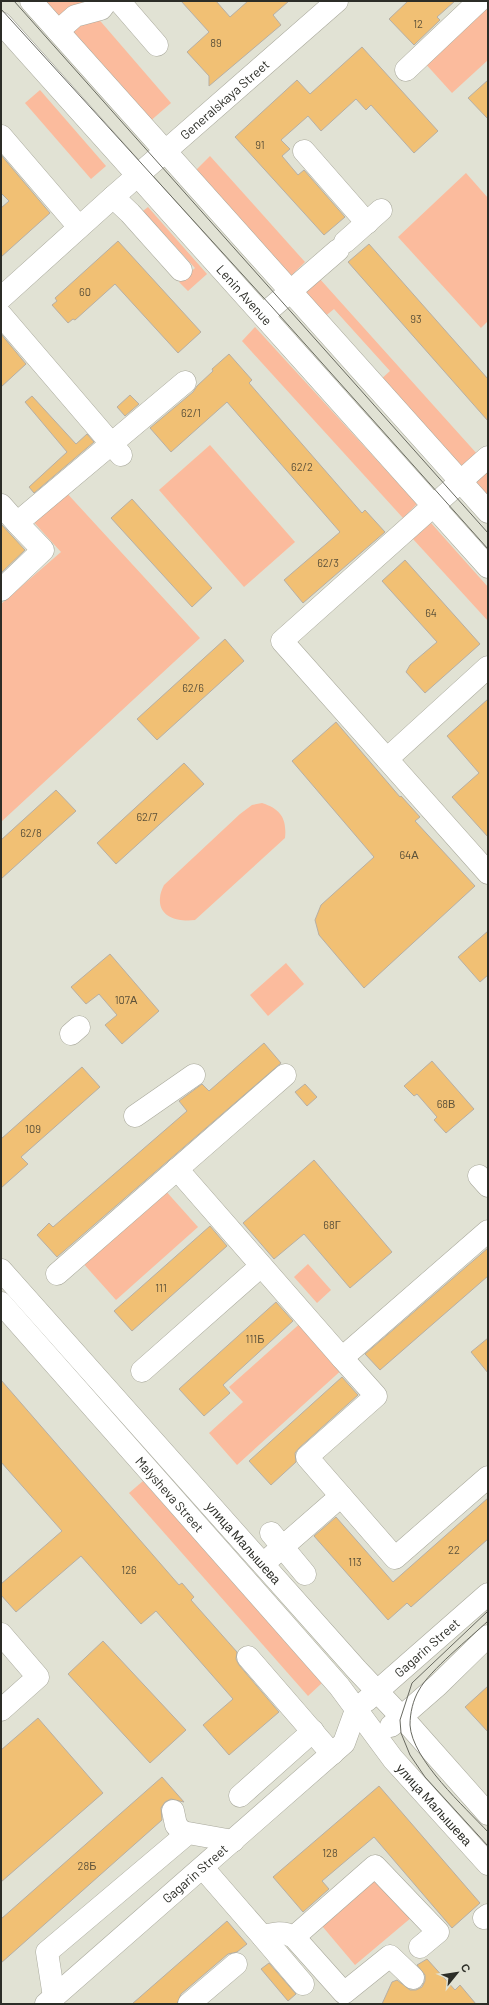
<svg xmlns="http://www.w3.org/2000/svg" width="489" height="2005" font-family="Barlow,sans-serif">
  <rect width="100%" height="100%" fill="#e1e2d4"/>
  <!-- green -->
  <g fill="#fbbb9d">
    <polygon points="46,1 83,1 171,103 148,123"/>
    <polygon points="482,5 488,11 488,60 452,93 423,61"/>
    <polygon points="40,90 106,166 91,179 25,103"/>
    <polygon points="210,156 305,262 288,279 193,173"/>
    <polygon points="466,173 488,198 488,321 481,328 398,237"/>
    <polygon points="148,207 207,274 188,291 179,282 195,268 143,211"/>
    <polygon points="319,278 478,455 460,471 379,381 390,371 334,309 323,318 302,294"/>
    <polygon points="255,327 417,504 403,518 242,341"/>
    <polygon points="210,445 295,542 244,587 159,490"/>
    <polygon points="488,472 488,502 472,485"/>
    <polygon points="64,490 200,638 1,822 1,604 61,552 31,519"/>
    <polygon points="431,523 488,587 488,621 413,539"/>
    <path d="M262,803c19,6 25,16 23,35l-90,82c-15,2 -37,-2 -35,-22 0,-4 2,-9 4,-13l76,-71 12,-9z"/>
    <polygon points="286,963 304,984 268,1016 250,995"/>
    <polygon points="164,1189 198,1227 116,1300 82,1262"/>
    <polygon points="308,1264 331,1290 317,1303 294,1277"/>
    <polygon points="304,1320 346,1366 237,1465 209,1433 243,1402 229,1387"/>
    <polygon points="143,1481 322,1683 308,1696 129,1493"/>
    <polygon points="374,1872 412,1917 355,1965 317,1920"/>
  </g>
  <!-- building -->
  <g fill="#f1c074" stroke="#b7afa4">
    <polygon points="181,1 216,1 230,17 248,1 289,1 273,15 281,25 209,86 209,76 187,52 209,32"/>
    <polygon points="408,1 455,1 437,17 440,20 414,45 389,19"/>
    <polygon points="362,47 438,131 414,153 371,105 366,110 356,99 321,131 308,116 281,140 290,149 282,156 298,175 304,170 345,217 324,235 235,137 297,80 310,94"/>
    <polygon points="488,80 488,119 468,98"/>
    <polygon points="1,155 50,213 1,257 1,208 9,201 1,193"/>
    <polygon points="118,241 201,332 178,353 115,284 75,320 73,319 68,323 52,305 57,301 55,298"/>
    <polygon points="369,244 488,379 488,421 348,262"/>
    <polygon points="1,334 26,364 1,387"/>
    <polygon points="229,354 252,380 249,383 362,513 365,510 385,532 303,603 284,580 340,532 227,402 171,452 150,428 193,392 197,386 213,371 212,369"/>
    <polygon points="130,395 139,404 125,416 117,407"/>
    <polygon points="32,396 76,444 87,434 94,442 34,493 29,487 67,452 25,402"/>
    <polygon points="132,499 212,588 192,607 111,518"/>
    <polygon points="1,524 25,550 1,573"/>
    <polygon points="405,560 480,644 425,693 406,672 410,665 437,642 382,581"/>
    <polygon points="225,639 244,661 157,740 137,719"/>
    <polygon points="488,699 488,837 452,797 479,773 447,736"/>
    <polygon points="336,722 400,797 401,796 420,817 415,821 475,886 364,988 319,935 315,920 321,905 374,857 292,761"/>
    <polygon points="184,763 204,784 116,864 97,843"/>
    <polygon points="56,790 76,811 1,879 1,840"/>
    <polygon points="488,931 488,975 480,982 458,957"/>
    <polygon points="110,954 159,1011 122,1044 105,1025 117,1015 99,994 86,1004 71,987"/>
    <polygon points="264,1043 281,1063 57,1257 37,1235 49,1223 53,1227 187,1111 179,1101 202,1084 209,1091"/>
    <polygon points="432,1061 474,1109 446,1133 434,1120 437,1117 417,1094 414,1096 404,1086"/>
    <polygon points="82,1067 100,1087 21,1157 28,1164 1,1188 1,1139"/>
    <polygon points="305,1084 317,1097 307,1106 295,1092"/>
    <polygon points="314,1160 392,1252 350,1288 304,1234 274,1259 243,1223"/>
    <polygon points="210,1226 227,1246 132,1331 114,1311"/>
    <polygon points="488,1248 488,1276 380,1370 365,1354"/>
    <polygon points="276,1302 293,1321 223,1385 230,1393 204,1416 179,1389"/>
    <polygon points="488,1338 488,1373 471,1352"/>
    <polygon points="342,1377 358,1395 299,1448 295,1453 296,1462 271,1485 249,1461"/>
    <polygon points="1,1380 179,1585 182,1583 194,1597 191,1600 237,1652 236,1659 239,1665 279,1712 229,1755 203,1725 233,1699 156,1611 141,1624 81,1556 16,1612 1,1595 1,1584 62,1531 1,1462"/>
    <polygon points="488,1498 488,1539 411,1607 407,1603 388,1620 314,1536 336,1517 393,1582"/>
    <polygon points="103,1641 186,1730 150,1763 68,1674"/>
    <polygon points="488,1686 488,1732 465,1707"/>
    <polygon points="38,1718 103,1793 1,1882 1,1750"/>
    <polygon points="162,1777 184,1802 171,1799 165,1802 161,1808 162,1820 1,1963 1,1919"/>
    <polygon points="379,1786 480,1903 452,1928 374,1837 322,1881 329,1889 303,1912 273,1877"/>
    <polygon points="227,1921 247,1944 237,1952 228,1954 181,1994 177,2004 132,2004"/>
    <polygon points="427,1959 455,1990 460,1985 476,2004 382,2004 392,1982 397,1980 410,1990 416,1990 422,1987 425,1981 425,1975 417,1965"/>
    <polygon points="269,1963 296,1994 288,2001 261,1969"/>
  </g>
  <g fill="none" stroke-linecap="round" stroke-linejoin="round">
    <!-- minor casing -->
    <g stroke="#a9a99c" stroke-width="23">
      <g id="minor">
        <polyline points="119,1 157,45"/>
        <polyline points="58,31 75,16 101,9 107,1"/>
        <polyline points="406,70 479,1"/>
        <polyline points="1,136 79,227"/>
        <polyline points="304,151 367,223"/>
        <polyline points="113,197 130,213 181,270"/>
        <polyline points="345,242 381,210"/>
        <path id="s1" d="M1,298l112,-101 224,-196"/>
        <polyline points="1,315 121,455"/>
        <polyline points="263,315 338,250"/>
        <polyline points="488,457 282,641 488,873"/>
        <polyline points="1,505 17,523 185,382"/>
        <polyline points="1,590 43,550 17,523"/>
        <polyline points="387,759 488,667"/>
        <polyline points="71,1034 79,1027"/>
        <polyline points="135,1116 194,1075"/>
        <polyline points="177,1169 342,1358 488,1231"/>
        <polyline points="479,1176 488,1186"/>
        <polyline points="57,1274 285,1075"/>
        <polyline points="342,1358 376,1396 307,1457 395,1558 488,1477"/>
        <polyline points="142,1371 261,1266"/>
        <polyline points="271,1533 305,1574"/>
        <polyline points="263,1564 341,1496"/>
        <polyline points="1,1634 38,1677 1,1710"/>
        <polyline points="248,1657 332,1754"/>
        <polyline points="240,1796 313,1731"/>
        <polyline points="173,1811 176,1825 185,1835"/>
        <path d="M203,1868l60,69c11,-4 20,-6 31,0l50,56 46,-37 23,22"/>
        <polyline points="484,1918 488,1915"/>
        <polyline points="263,1937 303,1984"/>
        <polyline points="294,1937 375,1866 438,1932 420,1947"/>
        <polyline points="54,1997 47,1952 188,1833 233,1841"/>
        <path id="s2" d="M46,2004l298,-261 12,-33"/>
        <polyline points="189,2004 236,1964"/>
      </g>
    </g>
    <!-- major casing -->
    <g stroke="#a9a99c" stroke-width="23">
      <g id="major">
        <polyline points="31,1 488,512"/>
        <path id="s3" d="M1,23l487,544"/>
        <path id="s4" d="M1,1270l356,400 53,56 78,88"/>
        <path id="s5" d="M1,1303l338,383 54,73 95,105"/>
        <path id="s6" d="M366,1701l122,-107"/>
        <polyline points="391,1726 438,1685 488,1636"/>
      </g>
    </g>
    <!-- minor -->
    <use href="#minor" stroke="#fff" stroke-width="22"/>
    <!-- major -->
    <use href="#major" stroke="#fff" stroke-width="22"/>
    <!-- tram -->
    <g stroke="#696a61" stroke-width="1">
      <polyline points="14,1 488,533"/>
      <polyline points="1,9 272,307 488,549"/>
      <polyline points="488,1611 412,1683 400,1720 401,1733 410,1755 425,1777 488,1846"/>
      <path d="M488,1621c-18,17 -58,49 -69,69 -6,10 -9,23 -9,35 2,35 55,82 78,107"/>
    </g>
  </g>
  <g text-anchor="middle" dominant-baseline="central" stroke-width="3" stroke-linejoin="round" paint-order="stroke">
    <!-- number labels -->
    <g font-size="11" fill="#5d523a">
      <text x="418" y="23">12</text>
      <text x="216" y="42">89</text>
      <text x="260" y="144">91</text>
      <text x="85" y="291">60</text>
      <text x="416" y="318">93</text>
      <text x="191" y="412">62/1</text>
      <text x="302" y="466">62/2</text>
      <text x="328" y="562">62/3</text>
      <text x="431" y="612">64</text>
      <text x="193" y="687">62/6</text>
      <text x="147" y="816">62/7</text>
      <text x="31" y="832">62/8</text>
      <text x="409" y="854">64А</text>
      <text x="126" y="999">107А</text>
      <text x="446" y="1103">68В</text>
      <text x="33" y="1128">109</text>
      <text x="332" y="1224">68Г</text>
      <text x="161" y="1287">111</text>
      <text x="255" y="1338">111Б</text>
      <text x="454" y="1549">22</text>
      <text x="355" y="1561">113</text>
      <text x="129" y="1569">126</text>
      <text x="330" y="1852">128</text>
      <text x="87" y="1865">28Б</text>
    </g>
    <!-- street labels -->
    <g font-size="13" fill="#2c2d27" stroke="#e1e2d4">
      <text stroke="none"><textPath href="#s1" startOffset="299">Generalskaya Street</textPath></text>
      <text stroke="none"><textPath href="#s3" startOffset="365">Lenin Avenue</textPath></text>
      <text stroke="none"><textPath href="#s5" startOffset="255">Malysheva Street</textPath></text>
      <text stroke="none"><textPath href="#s4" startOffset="365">улица Малышева</textPath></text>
      <text stroke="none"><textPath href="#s6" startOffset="81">Gagarin Street</textPath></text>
      <text stroke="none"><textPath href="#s5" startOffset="663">улица Малышева</textPath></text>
      <text stroke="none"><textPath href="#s2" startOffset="198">Gagarin Street</textPath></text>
    </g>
  </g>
  <!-- border -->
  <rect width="489" height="2005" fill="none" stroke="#2c2d27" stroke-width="4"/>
  <!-- north arrow -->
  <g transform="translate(457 1973) rotate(60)" stroke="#e1e2d4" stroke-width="3" paint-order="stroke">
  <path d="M0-3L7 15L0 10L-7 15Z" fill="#2c2d27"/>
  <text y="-6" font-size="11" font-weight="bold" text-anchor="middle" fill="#2c2d27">С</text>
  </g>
</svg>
